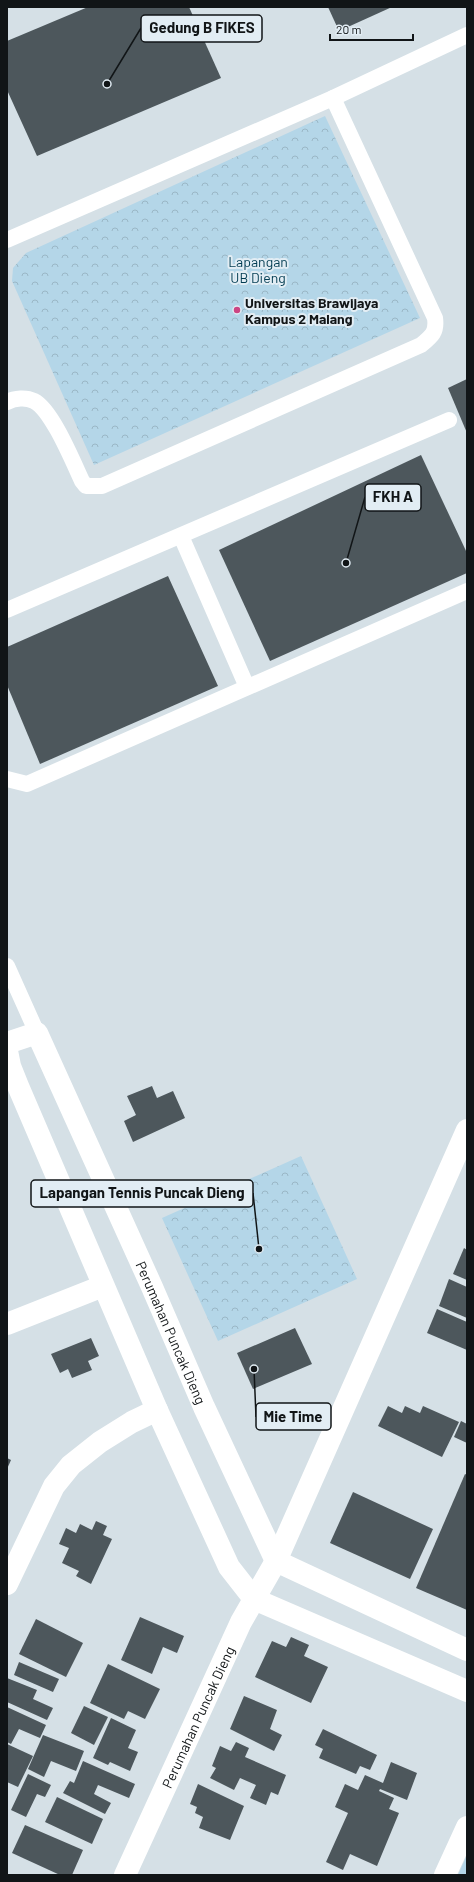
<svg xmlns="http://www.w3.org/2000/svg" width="474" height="1882" font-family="Barlow,sans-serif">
  <defs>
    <pattern id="park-crowns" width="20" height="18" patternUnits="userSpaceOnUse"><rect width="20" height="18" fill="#b4d6e8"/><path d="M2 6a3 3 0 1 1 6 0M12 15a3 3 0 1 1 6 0" fill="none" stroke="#9ab7c6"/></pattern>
  </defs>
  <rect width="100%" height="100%" fill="#d5e0e6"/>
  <!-- green -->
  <polygon fill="#b4d6e8" points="467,1855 467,1875 458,1875"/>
  <!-- park -->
  <g fill="url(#park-crowns)">
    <polygon points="325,116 420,318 94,465 12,281 13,268 26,253"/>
    <polygon points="301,1156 357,1279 218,1341 162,1218"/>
  </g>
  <!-- building -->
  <g fill="#4d575c">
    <polygon points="88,7 189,7 221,78 37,156 7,90 7,41"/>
    <polygon points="328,7 392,7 339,31"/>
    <polygon points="467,379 467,433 448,388"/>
    <polygon points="421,455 467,553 467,573 270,661 219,550"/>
    <polygon points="168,576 218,686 40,764 7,685 7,647"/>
    <polygon points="152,1086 157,1098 173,1091 185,1118 133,1142 124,1121 136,1115 127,1096"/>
    <polygon points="464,1248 467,1250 467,1280 453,1274"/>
    <polygon points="449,1279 467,1287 467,1318 439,1306"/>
    <polygon points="437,1309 467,1322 467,1350 427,1333"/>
    <polygon points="295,1328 312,1364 253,1389 237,1353"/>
    <polygon points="91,1338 99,1356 88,1361 92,1370 72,1378 68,1369 60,1373 51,1354"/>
    <polygon points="388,1406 402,1413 405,1406 420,1413 423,1406 459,1422 442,1457 378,1426"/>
    <polygon points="461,1421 467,1424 467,1443 454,1437"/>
    <polygon points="7,1458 11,1460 7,1469"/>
    <polygon points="465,1474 467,1475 467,1610 416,1588"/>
    <polygon points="353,1492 433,1529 410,1579 330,1543"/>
    <polygon points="96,1521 107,1526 103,1535 112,1539 91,1584 76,1576 79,1571 62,1563 69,1548 59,1544 66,1528 76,1533 80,1524 92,1530"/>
    <polygon points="140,1617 184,1636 177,1653 163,1647 152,1674 121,1660"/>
    <polygon points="36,1619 83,1643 66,1677 19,1654"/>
    <polygon points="291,1637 309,1645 304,1656 328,1667 311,1703 255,1677 272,1641 286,1647"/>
    <polygon points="19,1662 59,1679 53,1692 14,1675"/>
    <polygon points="108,1664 160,1689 145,1719 128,1711 124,1719 90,1703"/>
    <polygon points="7,1678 37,1690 33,1699 53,1708 47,1720 7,1702"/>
    <polygon points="244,1696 277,1710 270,1729 282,1735 274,1751 230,1729"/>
    <polygon points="84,1706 108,1717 94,1745 71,1733"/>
    <polygon points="7,1707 46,1725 40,1738 19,1729 11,1744 7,1742"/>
    <polygon points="111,1718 136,1730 128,1748 138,1752 130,1771 110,1762 108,1765 93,1758"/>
    <polygon points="323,1729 377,1755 370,1770 360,1766 356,1774 319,1758 323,1749 315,1745"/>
    <polygon points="43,1735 84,1751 76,1771 51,1761 44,1777 28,1769"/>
    <polygon points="236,1742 249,1748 245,1757 286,1775 278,1795 271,1792 266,1805 250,1798 256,1785 240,1778 234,1790 210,1778 216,1768 212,1766 220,1746 231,1751"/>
    <polygon points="7,1744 33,1756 18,1787 7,1782"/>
    <polygon points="83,1761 135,1784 129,1798 98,1785 94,1794 111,1803 105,1814 63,1793 70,1781 74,1783"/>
    <polygon points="391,1762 417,1773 407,1800 380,1789 379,1791 394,1798 389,1809 399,1813 377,1866 350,1854 343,1870 326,1862 348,1813 335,1807 345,1784 358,1790 365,1775 383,1783"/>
    <polygon points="28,1774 51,1785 45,1797 37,1794 26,1817 11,1810"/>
    <polygon points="198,1784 244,1806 230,1840 199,1828 203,1817 195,1813 197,1807 190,1804"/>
    <polygon points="57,1797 103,1819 92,1844 45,1822"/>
    <polygon points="25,1825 83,1850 72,1875 60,1875 12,1853"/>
  </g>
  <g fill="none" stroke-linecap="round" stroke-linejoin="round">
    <!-- service -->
    <g stroke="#fff" stroke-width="16">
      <polyline points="7,240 333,98 467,35"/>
      <path d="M7,402c8,-4 19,-5 27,-1 18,9 39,61 48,80l4,5h16l319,-141c11,-9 16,-13 14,-27l-102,-220"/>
      <polyline points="181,536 247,687"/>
      <polyline points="7,610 449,420"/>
      <polyline points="7,779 27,784 467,591"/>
      <polyline points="7,966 37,1033"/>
    </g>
    <!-- minor -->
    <g stroke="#fff" stroke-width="22">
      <path id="s1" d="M7,1043l30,-10 115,254 52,120 72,154 191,89"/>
      <polyline points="7,1051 10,1066 18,1086 157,1410 229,1567 254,1599 467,1691"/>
      <polyline points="7,1324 103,1286"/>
      <polyline points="7,1584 54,1486 71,1465 100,1442 132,1422 157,1410"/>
      <path id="s2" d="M125,1875l116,-253 35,-61 191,-431"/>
      <polyline points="445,1875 467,1827"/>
    </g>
  </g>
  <!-- markers -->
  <circle fill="#cc4583" stroke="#e2edf4" stroke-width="1.5" cx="237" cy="310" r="4"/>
  <g text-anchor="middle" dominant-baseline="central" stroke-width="4" stroke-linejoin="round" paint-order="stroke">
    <!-- park labels -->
    <g font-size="14" fill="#023c52" stroke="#e2edf4">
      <text x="258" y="261">Lapangan<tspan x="258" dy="16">UB Dieng</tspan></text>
    </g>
    <!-- poi labels -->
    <g font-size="14" font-weight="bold" fill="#111517" stroke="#e2edf4" text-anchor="start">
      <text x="245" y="302">Universitas Brawijaya<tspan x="245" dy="16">Kampus 2 Malang</tspan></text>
    </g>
    <!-- street labels -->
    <g font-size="14" fill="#111517" stroke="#e2edf4">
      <text stroke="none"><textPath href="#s1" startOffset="360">Perumahan Puncak Dieng</textPath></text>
      <text stroke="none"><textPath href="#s2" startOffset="174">Perumahan Puncak Dieng</textPath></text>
    </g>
  </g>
  <!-- callouts -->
  <path fill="none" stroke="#111517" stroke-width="1.5" d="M107 84L141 28M346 563L365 497M259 1249L253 1193M254 1369L256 1417"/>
  <g fill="#111517" stroke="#e2edf4" stroke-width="1.5">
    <circle cx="107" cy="84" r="4"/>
    <circle cx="346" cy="563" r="4"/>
    <circle cx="259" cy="1249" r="4"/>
    <circle cx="254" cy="1369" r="4"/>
  </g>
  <g fill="#e2edf4" stroke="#111517" stroke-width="1.5">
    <rect x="141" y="15" width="121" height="27" rx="4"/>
    <rect x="365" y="484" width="56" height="27" rx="4"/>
    <rect x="31" y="1180" width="222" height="27" rx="4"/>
    <rect x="256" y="1403" width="75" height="27" rx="4"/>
  </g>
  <g font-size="15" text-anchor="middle" font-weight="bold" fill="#111517">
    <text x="202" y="33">Gedung B FIKES</text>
    <text x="393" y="502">FKH A</text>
    <text x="142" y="1198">Lapangan Tennis Puncak Dieng</text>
    <text x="293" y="1422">Mie Time</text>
  </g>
  <!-- border -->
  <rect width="474" height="1882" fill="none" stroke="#111517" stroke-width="16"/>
  <!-- scale -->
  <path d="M330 34v6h83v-6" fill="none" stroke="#111517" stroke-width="2"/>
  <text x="336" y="34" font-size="12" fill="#111517" stroke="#e2edf4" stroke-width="3" paint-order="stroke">20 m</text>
</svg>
